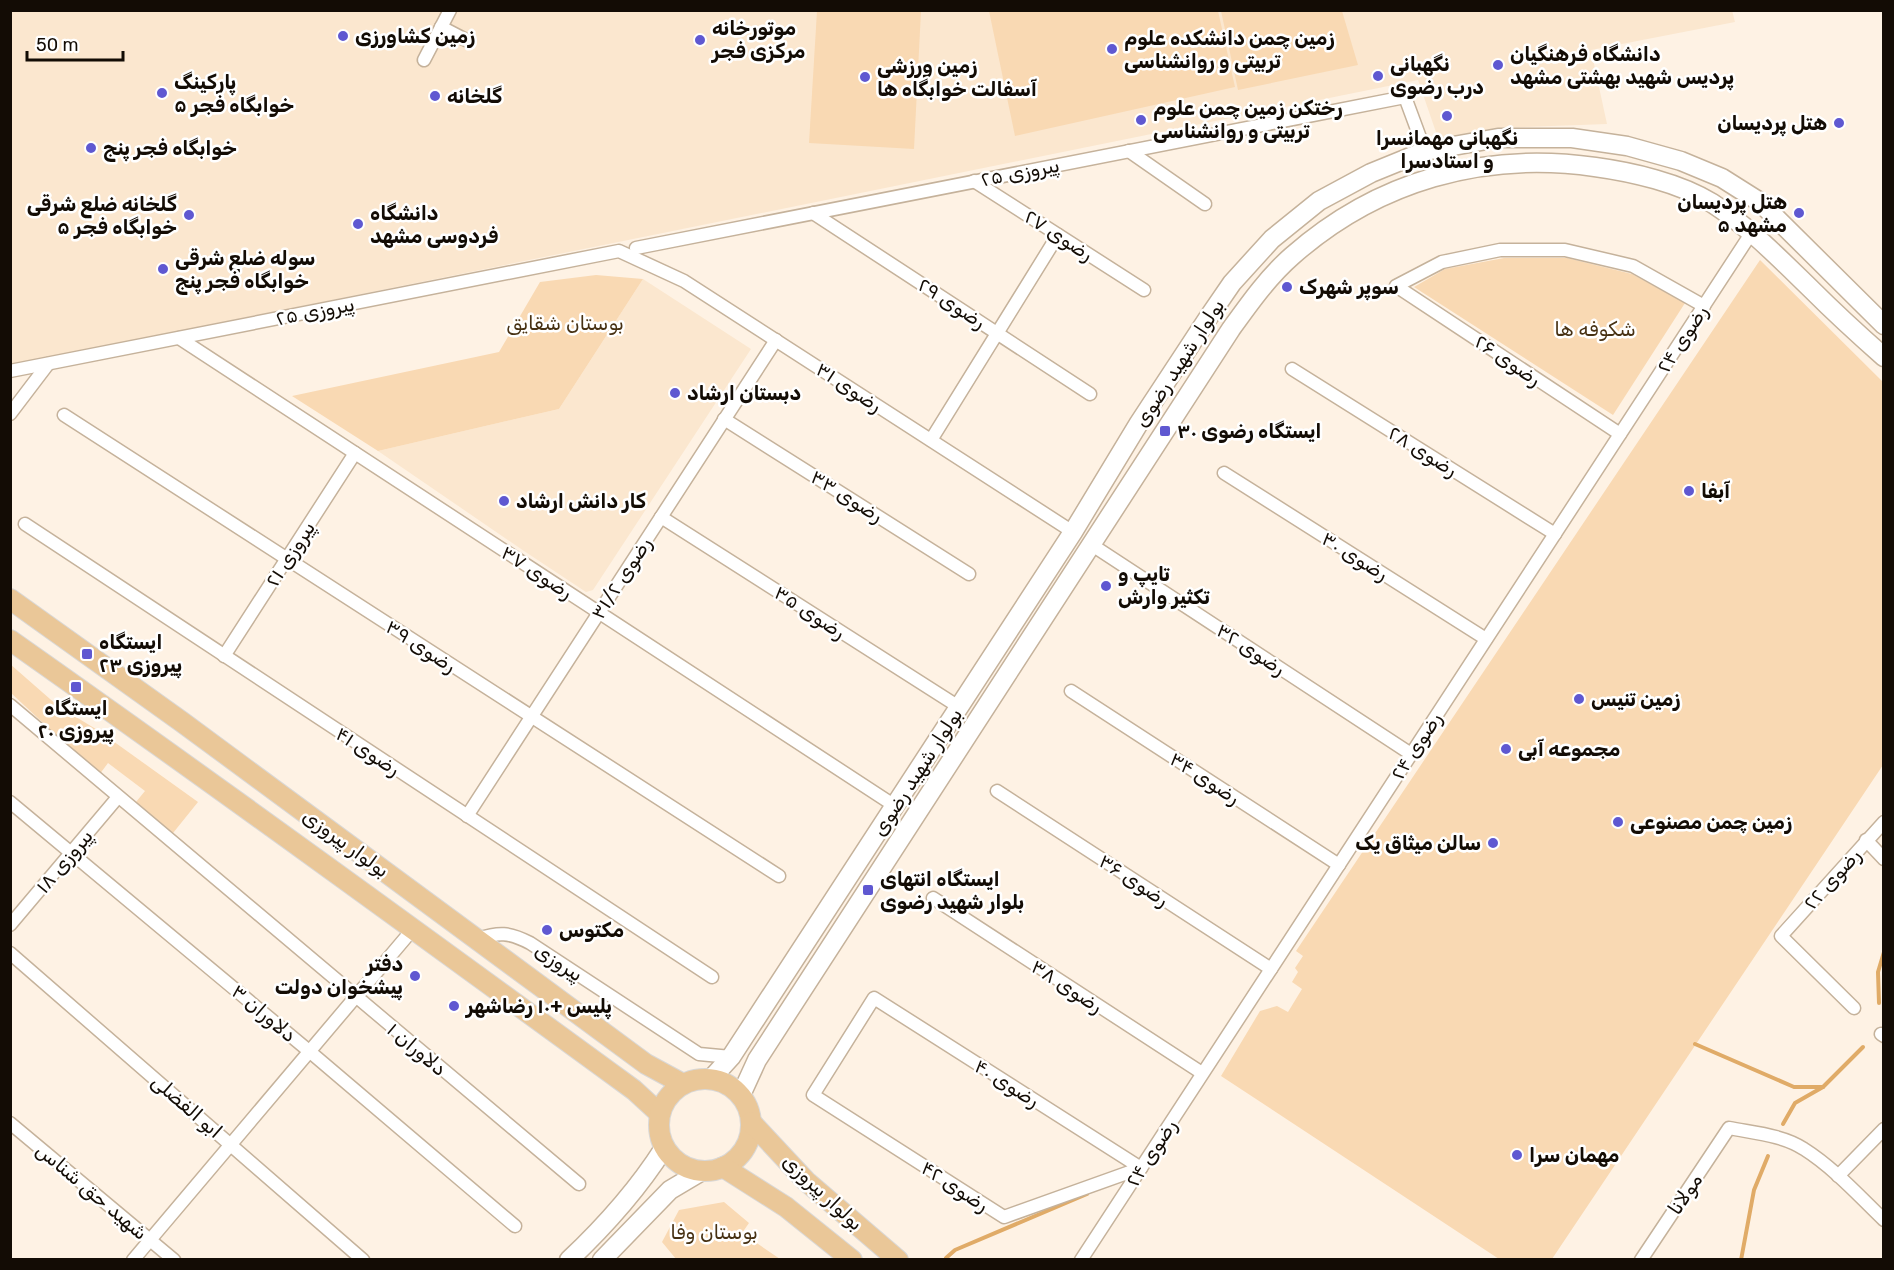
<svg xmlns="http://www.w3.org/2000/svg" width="1894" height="1270" font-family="Rubik,'Noto Naskh Arabic',sans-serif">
  <rect width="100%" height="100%" fill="#fef2e4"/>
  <!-- built -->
  <g fill="#fbe7cf">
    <polygon points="1732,10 1735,22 1591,50 1607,124 1496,128 1438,138 1418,80 11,365 11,11"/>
    <polygon points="643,279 751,349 593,590 586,592 524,551 378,451 559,409"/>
  </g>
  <!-- green -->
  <g fill="#f9d9b3">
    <polygon points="817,11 921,11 914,149 809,143"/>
    <polygon points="989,11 1218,11 1235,87 1015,136"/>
    <polygon points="1221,11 1342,11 1358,65 1238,90"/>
    <polygon points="1504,258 1567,258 1632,274 1685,303 1613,415 1414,287 1445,269"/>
    <polygon points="1760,260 1883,382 1883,765 1552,1259 1499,1259 1221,1076 1260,1011 1277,1006 1288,1012 1302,989 1292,982 1298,972 1295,968 1303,956 1296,951"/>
    <polygon points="596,275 643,279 559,409 378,451 292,396 499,352 540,282"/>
    <polygon points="10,664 58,706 99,731 198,802 173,833 136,802 145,791 108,763 99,775 11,693"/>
    <polygon points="724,1202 749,1223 742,1233 780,1259 676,1259 662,1242 679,1210"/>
  </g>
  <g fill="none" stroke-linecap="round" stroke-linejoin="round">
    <!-- stream -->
    <g stroke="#e0ab67" stroke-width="4">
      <polyline points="1879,1003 1878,972 1884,952"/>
      <polyline points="1695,1044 1794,1087 1823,1087"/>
      <polyline points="1783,1124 1795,1103 1823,1087 1863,1047"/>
      <polyline points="946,1258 955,1250 1087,1194"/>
      <polyline points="1741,1260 1754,1190 1768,1156"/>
    </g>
    <!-- street casing -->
    <g stroke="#c5b29b" stroke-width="15">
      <g id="street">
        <polyline points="441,27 466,40"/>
        <polyline points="424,60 450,10"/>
        <polyline points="1129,151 1205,204"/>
        <polyline points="974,181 1144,290"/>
        <polyline points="813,213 1090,394"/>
        <polyline points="636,248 1405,97 1425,151"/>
        <polyline points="179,338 895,806"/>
        <polyline points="1292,369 1555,534"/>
        <polyline points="10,371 619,251 684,281 1073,532"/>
        <polyline points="10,414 48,364"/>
        <polyline points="64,415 779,876"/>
        <polyline points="724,419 969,574"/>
        <polyline points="1620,434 1396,286 1442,262 1500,250 1565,250 1633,266 1704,306"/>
        <polyline points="931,440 1058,235"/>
        <polyline points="1224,473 1486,639"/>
        <polyline points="661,517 959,707"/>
        <polyline points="25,524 712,977"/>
        <polyline points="1092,545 1411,754"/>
        <polyline points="224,656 355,453"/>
        <polyline points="1071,691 1339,865"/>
        <polyline points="10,705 579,1184"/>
        <polyline points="997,791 1271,969"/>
        <polyline points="10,802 309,1051 515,1226"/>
        <polyline points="467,816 776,340"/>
        <polyline points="1866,840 1884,859"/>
        <polyline points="933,898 1202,1073"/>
        <polyline points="10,925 118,797"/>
        <path d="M477,939c22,-7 32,-7 53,4l169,111 32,3"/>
        <polyline points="10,953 363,1260"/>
        <polygon points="874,998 1141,1168 1004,1217 813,1095"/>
        <polyline points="1854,1008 1781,936 1884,822"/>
        <polyline points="1881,1034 1884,1036"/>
        <polyline points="10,1123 174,1260"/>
        <polyline points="1838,1176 1884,1129"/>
        <polyline points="133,1260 413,929"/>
        <polyline points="1081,1260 1752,232"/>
        <path d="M1641,1260l88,-132c25,5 54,7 75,21 30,19 55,47 80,71"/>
      </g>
    </g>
    <!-- secondary casing -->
    <g stroke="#c5b29b" stroke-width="21">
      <g id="secondary">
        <polyline points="711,1079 731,1057 1073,532 1139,423 1208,318 1232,283 1272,239 1319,201 1371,173 1425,151 1498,138 1572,138 1627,146 1681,161 1722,178 1760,202 1884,325"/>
        <path d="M741,1095l16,-35 474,-731c18,-25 37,-52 61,-73 85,-75 191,-105 303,-89 37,5 85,16 117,36 37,24 67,55 99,86 23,23 48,46 73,68"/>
        <path d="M569,1260c36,-34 69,-71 95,-112"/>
        <polyline points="602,1260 670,1190 702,1171"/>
      </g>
    </g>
    <!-- primary casing -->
    <g stroke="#d9d8d7" stroke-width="22">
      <g id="primary">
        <polyline points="10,599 182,722 646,1064 683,1084"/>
        <path d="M10,640c210,148 417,299 624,450l25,23"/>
        <circle cx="705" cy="1125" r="46"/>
        <polyline points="751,1122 806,1181 898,1260"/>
        <polyline points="723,1167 786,1207 852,1260"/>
      </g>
    </g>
    <!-- street -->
    <use href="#street" stroke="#fff" stroke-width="12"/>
    <!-- secondary -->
    <use href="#secondary" stroke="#fff" stroke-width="18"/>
    <!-- primary -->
    <use href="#primary" stroke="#eac798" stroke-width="20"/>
  </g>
  <!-- markers -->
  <g fill="#5f58d1" stroke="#fff" stroke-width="2">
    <circle cx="343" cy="36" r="6"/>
    <circle cx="700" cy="40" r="6"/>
    <circle cx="1112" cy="49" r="6"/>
    <circle cx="1498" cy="65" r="6"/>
    <circle cx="1378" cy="76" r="6"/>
    <circle cx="865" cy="77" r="6"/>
    <circle cx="162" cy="93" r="6"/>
    <circle cx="435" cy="96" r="6"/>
    <circle cx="1447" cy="116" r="6"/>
    <circle cx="1141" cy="120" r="6"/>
    <circle cx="1839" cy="123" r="6"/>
    <circle cx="91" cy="148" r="6"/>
    <circle cx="1799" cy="213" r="6"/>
    <circle cx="189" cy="215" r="6"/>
    <circle cx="358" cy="224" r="6"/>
    <circle cx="163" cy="269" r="6"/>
    <circle cx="1287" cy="287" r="6"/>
    <circle cx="675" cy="393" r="6"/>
    <rect x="1159" y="425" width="12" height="12" rx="3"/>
    <circle cx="1689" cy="491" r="6"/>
    <circle cx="504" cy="501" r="6"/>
    <circle cx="1106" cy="586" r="6"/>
    <rect x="81" y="648" width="12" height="12" rx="3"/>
    <rect x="70" y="681" width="12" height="12" rx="3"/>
    <circle cx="1579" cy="699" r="6"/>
    <circle cx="1506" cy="749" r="6"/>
    <circle cx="1618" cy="822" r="6"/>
    <circle cx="1493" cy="843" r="6"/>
    <rect x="862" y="884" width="12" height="12" rx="3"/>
    <circle cx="547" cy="930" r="6"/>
    <circle cx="415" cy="976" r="6"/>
    <circle cx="454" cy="1006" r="6"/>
    <circle cx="1517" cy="1155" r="6"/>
  </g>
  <g text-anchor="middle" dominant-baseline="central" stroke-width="5" stroke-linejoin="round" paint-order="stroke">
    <!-- poi labels -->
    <g font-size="20" font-weight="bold" fill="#130c05" stroke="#fff" text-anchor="start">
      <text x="712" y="28">موتورخانه<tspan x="712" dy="23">مرکزی فجر</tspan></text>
      <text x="355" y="36">زمین کشاورزی</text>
      <text x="1124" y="38">زمین چمن دانشکده علوم<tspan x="1124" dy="23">تربیتی و روانشناسی</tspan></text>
      <text x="1510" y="54">دانشگاه فرهنگیان<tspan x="1510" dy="23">پردیس شهید بهشتی مشهد</tspan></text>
      <text x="1390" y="64">نگهبانی<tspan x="1390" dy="23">درب رضوی</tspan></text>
      <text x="877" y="66">زمین ورزشی<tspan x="877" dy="23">آسفالت خوابگاه ها</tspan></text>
      <text x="174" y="82">پارکینگ<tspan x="174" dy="23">خوابگاه فجر ۵</tspan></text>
      <text x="447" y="96">گلخانه</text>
      <text x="1153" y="108">رختکن زمین چمن علوم<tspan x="1153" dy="23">تربیتی و روانشناسی</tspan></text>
      <text x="1827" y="123" text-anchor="end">هتل پردیسان</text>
      <text x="1447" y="138" text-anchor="middle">نگهبانی مهمانسرا<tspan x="1447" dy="23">و استادسرا</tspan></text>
      <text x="103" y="148">خوابگاه فجر پنج</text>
      <text x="1787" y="202" text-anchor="end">هتل پردیسان<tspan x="1787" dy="23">۵ مشهد</tspan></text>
      <text x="177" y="204" text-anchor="end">گلخانه ضلع شرقی<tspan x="177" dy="23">خوابگاه فجر ۵</tspan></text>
      <text x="370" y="213">دانشگاه<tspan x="370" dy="23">فردوسی مشهد</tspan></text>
      <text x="175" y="258">سوله ضلع شرقی<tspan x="175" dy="23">خوابگاه فجر پنج</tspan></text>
      <text x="1299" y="287">سوپر شهرک</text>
      <text x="687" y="393">دبستان ارشاد</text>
      <text x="1177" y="431">ایستگاه رضوی ۳۰</text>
      <text x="1701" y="491">آبفا</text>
      <text x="516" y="501">کار دانش ارشاد</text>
      <text x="1118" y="574">تایپ و<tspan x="1118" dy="23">تکثیر وارش</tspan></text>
      <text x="99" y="642">ایستگاه<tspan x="99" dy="23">پیروزی ۲۳</tspan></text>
      <text x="1591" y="699">زمین تنیس</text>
      <text x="76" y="708" text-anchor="middle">ایستگاه<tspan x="76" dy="23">پیروزی ۲۰</tspan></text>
      <text x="1518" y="749">مجموعه آبی</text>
      <text x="1630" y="822">زمین چمن مصنوعی</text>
      <text x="1481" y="843" text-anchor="end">سالن میثاق یک</text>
      <text x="880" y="879">ایستگاه انتهای<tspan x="880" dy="23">بلوار شهید رضوی</tspan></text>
      <text x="559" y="930">مکتوس</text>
      <text x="403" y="964" text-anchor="end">دفتر<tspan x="403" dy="23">پیشخوان دولت</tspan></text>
      <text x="466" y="1006">پلیس +۱۰ رضاشهر</text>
      <text x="1529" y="1155">مهمان سرا</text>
    </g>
    <!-- street labels -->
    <g font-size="20" fill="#130c05" stroke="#fff">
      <text transform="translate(1020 172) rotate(-11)">پیروزی ۲۵</text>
      <text transform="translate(1059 235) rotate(33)">رضوی ۲۷</text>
      <text transform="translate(952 303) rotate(33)">رضوی ۲۹</text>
      <text transform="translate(315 311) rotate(-11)">پیروزی ۲۵</text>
      <text transform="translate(1682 339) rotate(-57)">رضوی ۲۴</text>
      <text transform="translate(1508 360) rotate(34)">رضوی ۲۶</text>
      <text transform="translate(1179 363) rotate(-57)">بولوار شهید رضوی</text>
      <text transform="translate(849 387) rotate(33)">رضوی ۳۱</text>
      <text transform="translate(1423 451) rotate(32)">رضوی ۲۸</text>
      <text transform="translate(847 496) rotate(32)">رضوی ۳۳</text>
      <text transform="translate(290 554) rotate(-57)">پیروزی ۲۱</text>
      <text transform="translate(1355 556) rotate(32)">رضوی ۳۰</text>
      <text transform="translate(537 572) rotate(33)">رضوی ۳۷</text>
      <text transform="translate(621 578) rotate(-57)">رضوی ۳۱/۲</text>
      <text transform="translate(810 612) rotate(33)">رضوی ۳۵</text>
      <text transform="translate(421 646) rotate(33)">رضوی ۳۹</text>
      <text transform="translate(1251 649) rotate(33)">رضوی ۳۲</text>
      <text transform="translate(1416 746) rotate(-57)">رضوی ۲۴</text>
      <text transform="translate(368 751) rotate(33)">رضوی ۴۱</text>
      <text transform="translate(917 772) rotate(-57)">بولوار شهید رضوی</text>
      <text transform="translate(1205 778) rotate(33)">رضوی ۳۴</text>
      <text transform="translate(346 843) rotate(36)">بولوار پیروزی</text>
      <text transform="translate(64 861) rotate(-50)">پیروزی ۱۸</text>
      <text transform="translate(1832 879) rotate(-48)">رضوی ۲۲</text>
      <text transform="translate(1134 880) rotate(33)">رضوی ۳۶</text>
      <text transform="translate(559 962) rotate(33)">پیروزی</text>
      <text transform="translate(1067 986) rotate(33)">رضوی ۳۸</text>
      <text transform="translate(264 1013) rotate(40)">دلاوران ۳</text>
      <text transform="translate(417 1049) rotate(40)">دلاوران ۱</text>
      <text transform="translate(1007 1083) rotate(32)">رضوی ۴۰</text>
      <text transform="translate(187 1106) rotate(41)">ابو الفضلی</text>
      <text transform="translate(1151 1153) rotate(-57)">رضوی ۲۴</text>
      <text transform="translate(955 1186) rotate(33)">رضوی ۴۲</text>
      <text transform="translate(92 1191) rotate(40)">شهید حق شناس</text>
      <text transform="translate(823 1192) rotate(43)">بولوار پیروزی</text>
      <text transform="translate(1685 1194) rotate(-56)">مولانا</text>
    </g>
    <!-- park labels -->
    <g font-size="20" fill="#473113" stroke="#fff">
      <text x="565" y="323">بوستان شقایق</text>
      <text x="1595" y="329">شکوفه ها</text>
      <text x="714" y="1232">بوستان وفا</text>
    </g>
  </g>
  <!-- border -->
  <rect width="1894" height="1270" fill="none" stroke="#130c05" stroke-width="24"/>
  <!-- scale -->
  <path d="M27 51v9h96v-9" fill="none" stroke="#130c05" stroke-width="3"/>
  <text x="36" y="51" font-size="18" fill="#130c05" stroke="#ffffff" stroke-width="4.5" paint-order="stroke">50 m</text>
</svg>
